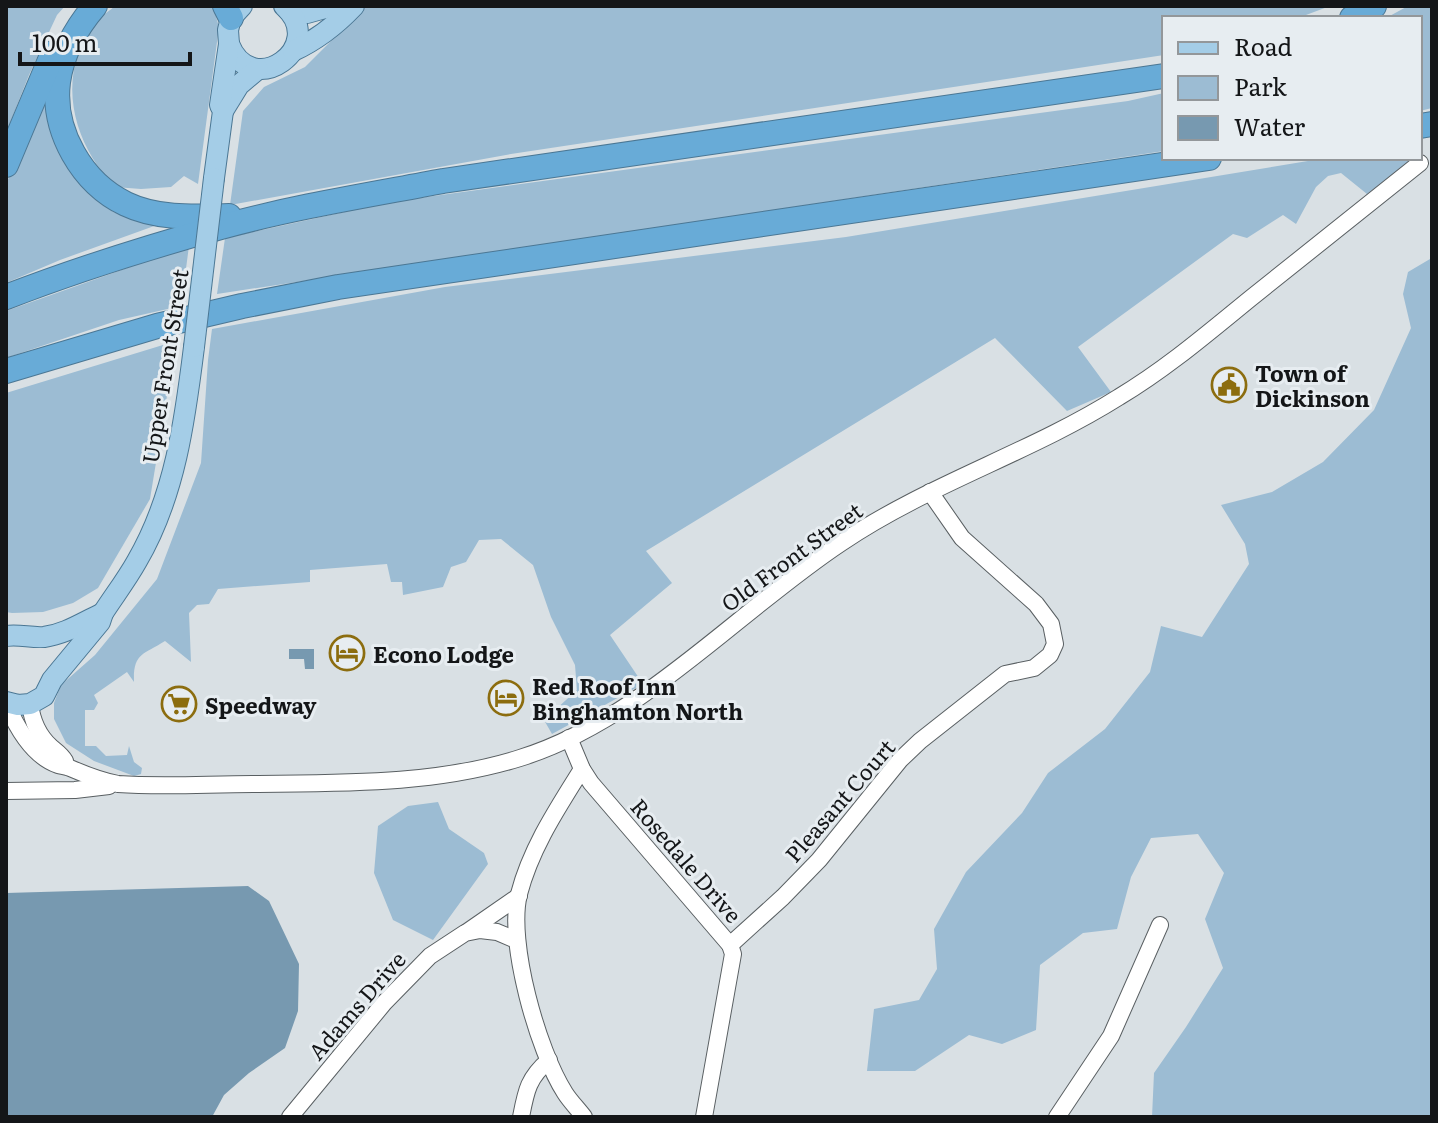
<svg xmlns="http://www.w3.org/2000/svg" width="1438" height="1123" font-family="Literata,serif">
  <rect width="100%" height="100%" fill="#d9e0e4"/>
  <!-- green -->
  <g fill="#9cbcd3">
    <polygon points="6,6 65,6 57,15 29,75 6,133"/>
    <path d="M115,6h98l6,21 -21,157 -14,-8 -13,11 -30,2 -26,-2c-34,-35 -53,-86 -37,-133 2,-7 4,-18 8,-24 7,-9 20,-16 29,-24z"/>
    <polygon points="366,6 1330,6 1298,18 1164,18 1164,55 511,154 230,205 243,111 264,87 305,67"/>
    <polygon points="1408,6 1432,6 1432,108 1420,111 1420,18 1386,18"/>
    <polygon points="50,80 75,173 113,212 157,225 60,260 6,283 6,184"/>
    <polygon points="1164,93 1164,151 217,294 225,238 390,202 1128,101"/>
    <path d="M1326,158h89l-48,36 -26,-21 -13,3 -12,11 -20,37 -13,-9 -36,23 -14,-4 -155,113 33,45 -44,19 -72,-73 -349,213 26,32 -62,52 33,49 -91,50 -8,-14 33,-30 -2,-25 -24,-48 -18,-52 -32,-26 -22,1 -13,22 -15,5 -8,20 -40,8 -1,-13h-11l-4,-18 -77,6v12l-92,7 -9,15 -12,1 -8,8 2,49 -26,-21c-22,14 -32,12 -31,41l-7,-10 -33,23 4,8 -4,7h-9v36h11l10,10 21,-1 2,-9 5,16 8,6 -1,6 -7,2 -40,-15 -28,-18 -12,-24v-16l7,-18 34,-30 62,-76 44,-116 7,-103 4,-31 233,-42 401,-50z"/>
    <polygon points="189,246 181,306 119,320 6,358 6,311"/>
    <polygon points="1430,259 1432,261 1432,1117 1152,1117 1154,1073 1186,1027 1223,968 1205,919 1224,873 1198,834 1151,838 1131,877 1117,929 1083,933 1040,965 1036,1030 1002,1044 969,1035 915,1071 867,1071 874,1009 919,1000 937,969 934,929 966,872 1022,813 1048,773 1105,729 1150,672 1161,626 1202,637 1249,564 1245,544 1221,505 1272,492 1323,462 1374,410 1411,328 1403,294 1408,272"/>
    <polygon points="176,341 150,499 98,588 73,603 43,612 12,613 6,612 6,393"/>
    <polygon points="438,802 449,829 484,853 488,864 433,940 393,920 374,873 378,826 408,806"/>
  </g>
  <!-- water -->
  <g fill="#7799b0">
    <polygon points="289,649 314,649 314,669 305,669 304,659 289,659"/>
    <polygon points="248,886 269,901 299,964 298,1011 285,1048 249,1073 224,1095 212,1117 6,1117 6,893"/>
  </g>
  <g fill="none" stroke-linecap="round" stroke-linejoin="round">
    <!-- minor casing -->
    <g stroke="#595f62" stroke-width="18">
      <g id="minor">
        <path d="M6,702c9,23 26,54 52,63 4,1 8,1 12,3 16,7 31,13 48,16 45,3 90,0 135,0 89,-1 181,1 267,-26 120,-37 217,-146 321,-215 87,-59 189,-90 278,-146 47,-28 89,-64 132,-99 56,-45 112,-90 169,-135"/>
        <path d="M30,704c2,17 9,32 21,43 6,5 10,7 14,14"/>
        <polyline points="569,738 582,769 591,783 730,945 733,954 704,1117"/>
        <path d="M582,769c-25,40 -51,79 -63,125 -12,48 19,157 46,199 5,8 13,16 19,24"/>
        <polyline points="6,791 75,790 109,786"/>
        <polyline points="467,932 519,896"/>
        <polyline points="730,945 783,897 819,860 900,760 920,741 1005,674 1034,668 1050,655 1055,644 1051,624 1036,604 962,538 930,492"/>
        <polyline points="290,1117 384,1003 430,956 465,933 480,930 497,932 516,940"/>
        <path d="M521,1117c5,-26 7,-39 28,-57"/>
        <polyline points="1057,1117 1111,1036 1160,925"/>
      </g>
    </g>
    <!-- major casing -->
    <g stroke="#4b7794" stroke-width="22">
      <g id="major">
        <polyline points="289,11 307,13 332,6"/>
        <path d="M229,44c23,58 100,2 55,-38"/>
        <path d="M293,51c24,-11 43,-26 61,-45"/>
        <polyline points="223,111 239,85 258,69"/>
        <polyline points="214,178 223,111 220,105 229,44 228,30 231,18 242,6"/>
        <path d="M6,636c13,-2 25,2 38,1 22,-3 39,-15 59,-24"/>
        <path d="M6,702l12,3 12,-1 14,-8 8,-16 48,-58 3,-9c11,-17 24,-34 34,-52 38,-65 48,-141 57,-214"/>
      </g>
    </g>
    <!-- highway casing -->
    <g stroke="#4b7794" stroke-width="26">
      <g id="highway">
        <path d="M95,6c-19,22 -33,47 -37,76 -6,49 24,101 68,122 31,15 68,13 103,12"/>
        <polyline points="225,6 231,18"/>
        <polyline points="1352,18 1374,6"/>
        <polyline points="1420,126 1432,124"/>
        <polyline points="6,165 53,53"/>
        <path d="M6,297c70,-27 143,-50 215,-70 73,-20 148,-32 222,-46l721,-105"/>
        <polyline points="6,371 157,326 242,306 338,287 1209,158"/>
      </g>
    </g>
    <!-- minor -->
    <use href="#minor" stroke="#fff" stroke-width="16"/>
    <!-- major -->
    <use href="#major" stroke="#a4cde7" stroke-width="20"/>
    <!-- highway -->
    <use href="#highway" stroke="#68abd7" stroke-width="24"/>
    <!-- major-bridge casing -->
    <g stroke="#4b7794" stroke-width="22" stroke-linecap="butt">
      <polyline id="major-bridge" points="194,347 214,178"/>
    </g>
    <!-- major-bridge -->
    <use href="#major-bridge" stroke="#a4cde7" stroke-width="20"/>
  </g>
  <!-- icons -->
  <defs>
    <g id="civic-ring" transform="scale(1.8)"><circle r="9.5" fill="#e7edf1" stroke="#8c6d0f" stroke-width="1.5"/><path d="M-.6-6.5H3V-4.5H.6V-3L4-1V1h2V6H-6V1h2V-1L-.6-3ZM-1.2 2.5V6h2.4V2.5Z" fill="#8c6d0f"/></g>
    <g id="hotel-ring" transform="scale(1.8)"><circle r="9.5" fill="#e7edf1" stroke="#8c6d0f" stroke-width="1.5"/><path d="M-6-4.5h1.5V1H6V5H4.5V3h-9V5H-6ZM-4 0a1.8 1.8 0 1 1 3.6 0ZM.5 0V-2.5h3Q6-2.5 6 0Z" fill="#8c6d0f"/></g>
    <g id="supermarket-ring" transform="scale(1.8)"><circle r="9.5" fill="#e7edf1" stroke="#8c6d0f" stroke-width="1.5"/><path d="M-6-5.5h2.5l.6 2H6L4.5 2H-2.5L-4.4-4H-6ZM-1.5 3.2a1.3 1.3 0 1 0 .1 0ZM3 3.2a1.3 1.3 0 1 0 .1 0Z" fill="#8c6d0f"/></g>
  </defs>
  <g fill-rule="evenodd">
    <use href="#civic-ring" x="1229" y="385"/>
    <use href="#hotel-ring" x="347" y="653"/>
    <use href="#hotel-ring" x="506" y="698"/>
    <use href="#supermarket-ring" x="179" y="704"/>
  </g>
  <g text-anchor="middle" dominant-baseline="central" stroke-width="6" stroke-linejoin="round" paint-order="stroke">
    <!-- street labels -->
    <g font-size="22" fill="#141618" stroke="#e7edf1">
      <text transform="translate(164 366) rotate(-81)">Upper Front Street</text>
      <text transform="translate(791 556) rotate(-36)">Old Front Street</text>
      <text transform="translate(839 800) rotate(-49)">Pleasant Court</text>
      <text transform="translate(687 860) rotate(49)">Rosedale Drive</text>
      <text transform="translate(356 1005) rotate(-49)">Adams Drive</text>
    </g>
    <!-- poi labels -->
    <g font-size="22" font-weight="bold" fill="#141618" stroke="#e7edf1" text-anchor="start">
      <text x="1255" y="372">Town of<tspan x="1255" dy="25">Dickinson</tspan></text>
      <text x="373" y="653">Econo Lodge</text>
      <text x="532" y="685">Red Roof Inn<tspan x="532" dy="25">Binghamton North</tspan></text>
      <text x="205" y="704">Speedway</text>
    </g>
  </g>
  <!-- border -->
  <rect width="1438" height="1123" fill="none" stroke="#141618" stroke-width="16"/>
  <!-- legend -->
  <rect x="1162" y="16" width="260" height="144" fill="#e7edf1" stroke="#93979a" stroke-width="2"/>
  <rect x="1178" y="42" width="40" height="12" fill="#a4cde7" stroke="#93979a" stroke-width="2"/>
  <text x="1234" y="56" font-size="24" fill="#141618">Road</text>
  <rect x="1178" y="76" width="40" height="24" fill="#9cbcd3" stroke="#93979a" stroke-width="2"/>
  <text x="1234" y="96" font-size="24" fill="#141618">Park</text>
  <rect x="1178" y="116" width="40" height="24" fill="#7799b0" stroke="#93979a" stroke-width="2"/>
  <text x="1234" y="136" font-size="24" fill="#141618">Water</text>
  <!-- scale -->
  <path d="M20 52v12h170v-12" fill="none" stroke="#141618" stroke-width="4"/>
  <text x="32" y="52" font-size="24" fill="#141618" stroke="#e7edf1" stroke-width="6" paint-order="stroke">100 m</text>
</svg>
